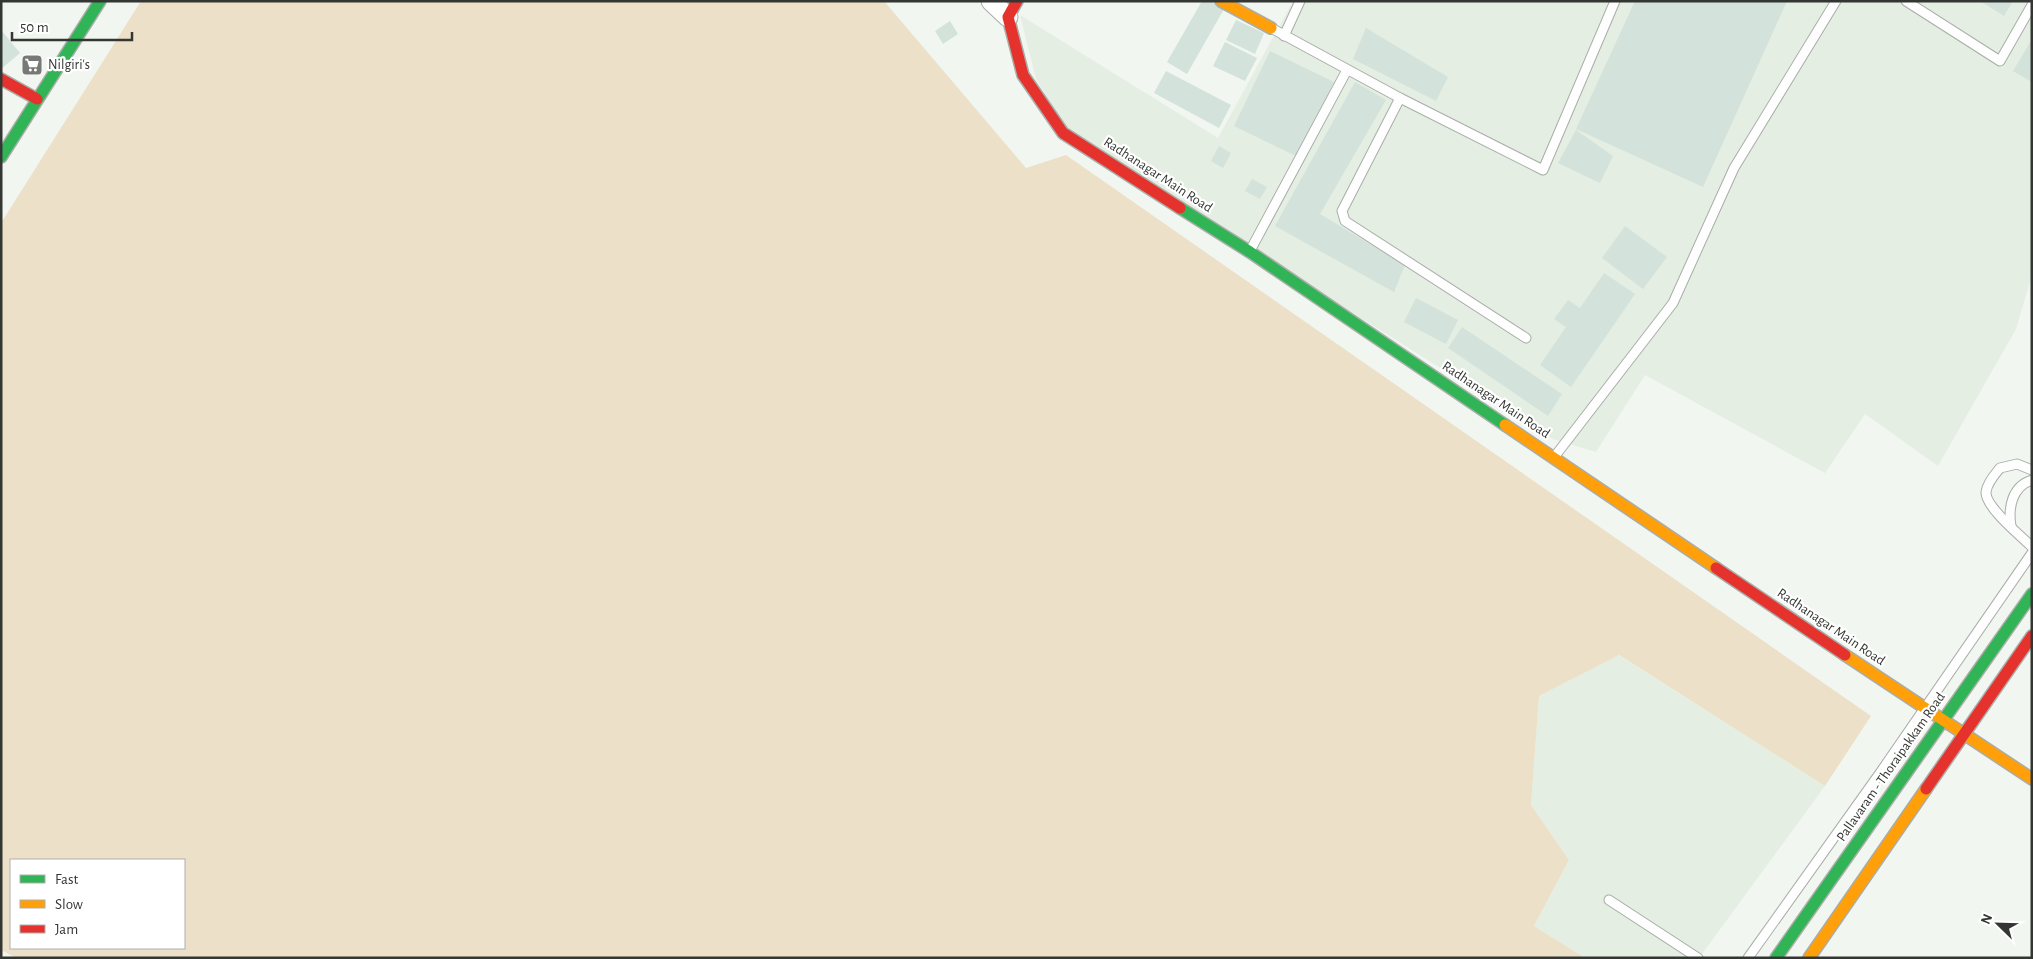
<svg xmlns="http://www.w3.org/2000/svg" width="2033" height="959" font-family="'Alegreya Sans',sans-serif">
  <rect width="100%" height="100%" fill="#f1f6f1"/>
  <!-- built -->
  <g fill="#e4eee2">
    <polygon points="1293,1 2032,1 2032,275 2016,329 1938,466 1865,414 1825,473 1645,375 1596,452 1553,439 1071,135 1036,79 1020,15 1218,138"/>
    <polygon points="1618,655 1825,786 1699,958 1585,958 1534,926 1569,860 1531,805 1539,696"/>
  </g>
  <!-- green -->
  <path fill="#ece1c8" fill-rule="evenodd" d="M141,1h743l142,167 40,-13 805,561 -46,70 -206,-131 -80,41 -8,109 38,55 -35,66 51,32h-1569l-15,-8v-727zM11,860h173v88h-173z"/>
  <!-- building -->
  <g fill="#d3e2db">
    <polygon points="1202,1 1210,1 1224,9 1187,74 1167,62"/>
    <polygon points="1635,1 1787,1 1703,187 1576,129"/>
    <polygon points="1980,1 2013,1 2004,16"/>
    <polygon points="1236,20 1264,33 1255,54 1226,40"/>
    <polygon points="950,21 958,34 943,44 935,31"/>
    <polygon points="1366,28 1448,77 1436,101 1353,59"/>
    <polygon points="1,30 20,53 1,69"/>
    <polygon points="2032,39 2032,82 2013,71"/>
    <polygon points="1225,42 1257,58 1245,81 1213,66"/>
    <polygon points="1270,51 1334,82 1298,157 1234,126"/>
    <polygon points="1166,71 1231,105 1219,128 1154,93"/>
    <polygon points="1355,82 1386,100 1320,214 1405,265 1394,292 1275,226"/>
    <polygon points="1576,130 1613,156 1600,183 1558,163"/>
    <polygon points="1219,146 1231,153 1223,168 1211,161"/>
    <polygon points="1252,179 1267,187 1260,199 1245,191"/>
    <polygon points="1625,226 1667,257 1643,289 1602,258"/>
    <polygon points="1604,273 1635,294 1571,387 1540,365 1566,327 1554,319 1568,300 1580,308"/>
    <polygon points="1416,298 1458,320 1446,344 1404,322"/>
    <polygon points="1462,327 1562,394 1548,416 1448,348"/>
  </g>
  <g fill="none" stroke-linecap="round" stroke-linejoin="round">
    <!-- lane casing -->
    <g stroke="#a9ada9" stroke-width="11">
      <g id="lane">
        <polyline points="1906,1 2000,61 2032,5"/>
        <polyline points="1273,29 1400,98 1543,170 1615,1"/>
        <polyline points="1284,36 1300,1"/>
        <polyline points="1400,98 1342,211 1345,221 1526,338"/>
        <polyline points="1251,249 1347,70"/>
        <polyline points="1555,456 1673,303 1734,168 1836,1"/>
        <path d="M2032,470l-15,-6 -17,4c-5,6 -13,15 -14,24 -1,15 35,44 46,55"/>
        <path d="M2011,526c-3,-18 1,-40 21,-46"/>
        <polyline points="1609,900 1698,958"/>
        <polyline points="1748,958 1880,773 2032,553"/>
      </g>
    </g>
    <!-- street casing -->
    <g stroke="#a9ada9" stroke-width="21">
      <polyline id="street" points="991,1 1008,17"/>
    </g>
    <!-- fast casing -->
    <g stroke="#a9ada9" stroke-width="14">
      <g id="fast">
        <polyline points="1,157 100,1"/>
        <polyline points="1180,208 1250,252 1505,425"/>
        <polyline points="1776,958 2032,594"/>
      </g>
    </g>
    <!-- slow casing -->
    <g stroke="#a9ada9" stroke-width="14">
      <g id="slow">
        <polyline points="1221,1 1271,28"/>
        <polyline points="1505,425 1716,568"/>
        <polyline points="1845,655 2032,779"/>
        <polyline points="1809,958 1926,789"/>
      </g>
    </g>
    <!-- jam casing -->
    <g stroke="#a9ada9" stroke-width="14">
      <g id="jam">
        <polyline points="1017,1 1008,17 1023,75 1063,133 1180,208"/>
        <polyline points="1,79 37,99"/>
        <polyline points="1716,568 1845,655"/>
        <polyline points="1926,789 2032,636"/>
      </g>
    </g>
    <!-- lane -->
    <use href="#lane" stroke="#fdfefd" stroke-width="9"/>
    <!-- street -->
    <use href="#street" stroke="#fdfefd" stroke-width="19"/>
    <!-- fast -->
    <use href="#fast" stroke="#30b455" stroke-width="11"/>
    <!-- slow -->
    <use href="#slow" stroke="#ff9f0a" stroke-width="11"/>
    <!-- jam -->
    <use href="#jam" stroke="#e5322d" stroke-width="11"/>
  </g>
  <!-- icons -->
  <defs>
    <g id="supermarket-square" transform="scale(1.125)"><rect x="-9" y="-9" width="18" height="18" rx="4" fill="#767975" stroke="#fff"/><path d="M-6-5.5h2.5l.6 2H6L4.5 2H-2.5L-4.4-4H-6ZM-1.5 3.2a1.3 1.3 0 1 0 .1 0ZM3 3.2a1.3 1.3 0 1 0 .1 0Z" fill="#fff"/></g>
  </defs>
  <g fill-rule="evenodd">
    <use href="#supermarket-square" x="32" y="65"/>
  </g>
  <g text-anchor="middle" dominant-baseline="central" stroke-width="4.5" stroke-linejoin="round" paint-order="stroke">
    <!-- poi labels -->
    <g font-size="14" fill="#333632" stroke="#fff" text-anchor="start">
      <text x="48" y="65">Nilgiri's</text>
    </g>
    <!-- street labels -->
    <g font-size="14" fill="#333632" stroke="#fff">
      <text transform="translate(1158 175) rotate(33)">Radhanagar Main Road</text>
      <text transform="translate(1496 400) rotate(34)">Radhanagar Main Road</text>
      <text transform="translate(1831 627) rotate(34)">Radhanagar Main Road</text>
      <text transform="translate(1891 767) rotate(-55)">Pallavaram - Thoraipakkam Road</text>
    </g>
  </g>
  <!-- border -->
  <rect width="2033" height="959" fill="none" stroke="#333632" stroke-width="5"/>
  <!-- legend -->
  <rect x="10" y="859" width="175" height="90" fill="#ffffff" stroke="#adafad"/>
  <rect x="20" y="875" width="25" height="8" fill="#30b455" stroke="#adafad"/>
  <text x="55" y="884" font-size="15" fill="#333632">Fast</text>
  <rect x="20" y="900" width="25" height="8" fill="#ff9f0a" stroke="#adafad"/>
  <text x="55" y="909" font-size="15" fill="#333632">Slow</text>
  <rect x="20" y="925" width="25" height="8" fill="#e5322d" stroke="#adafad"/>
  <text x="55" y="934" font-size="15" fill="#333632">Jam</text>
  <!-- north arrow -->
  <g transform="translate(1998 924) rotate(293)" stroke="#ffffff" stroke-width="4" paint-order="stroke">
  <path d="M0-4L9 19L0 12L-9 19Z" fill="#333632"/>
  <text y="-8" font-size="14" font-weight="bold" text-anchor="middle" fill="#333632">N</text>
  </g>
  <!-- scale -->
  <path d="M12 32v8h120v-8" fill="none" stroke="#333632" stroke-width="2.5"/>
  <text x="20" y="32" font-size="15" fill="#333632" stroke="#ffffff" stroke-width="4" paint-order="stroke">50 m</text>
</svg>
